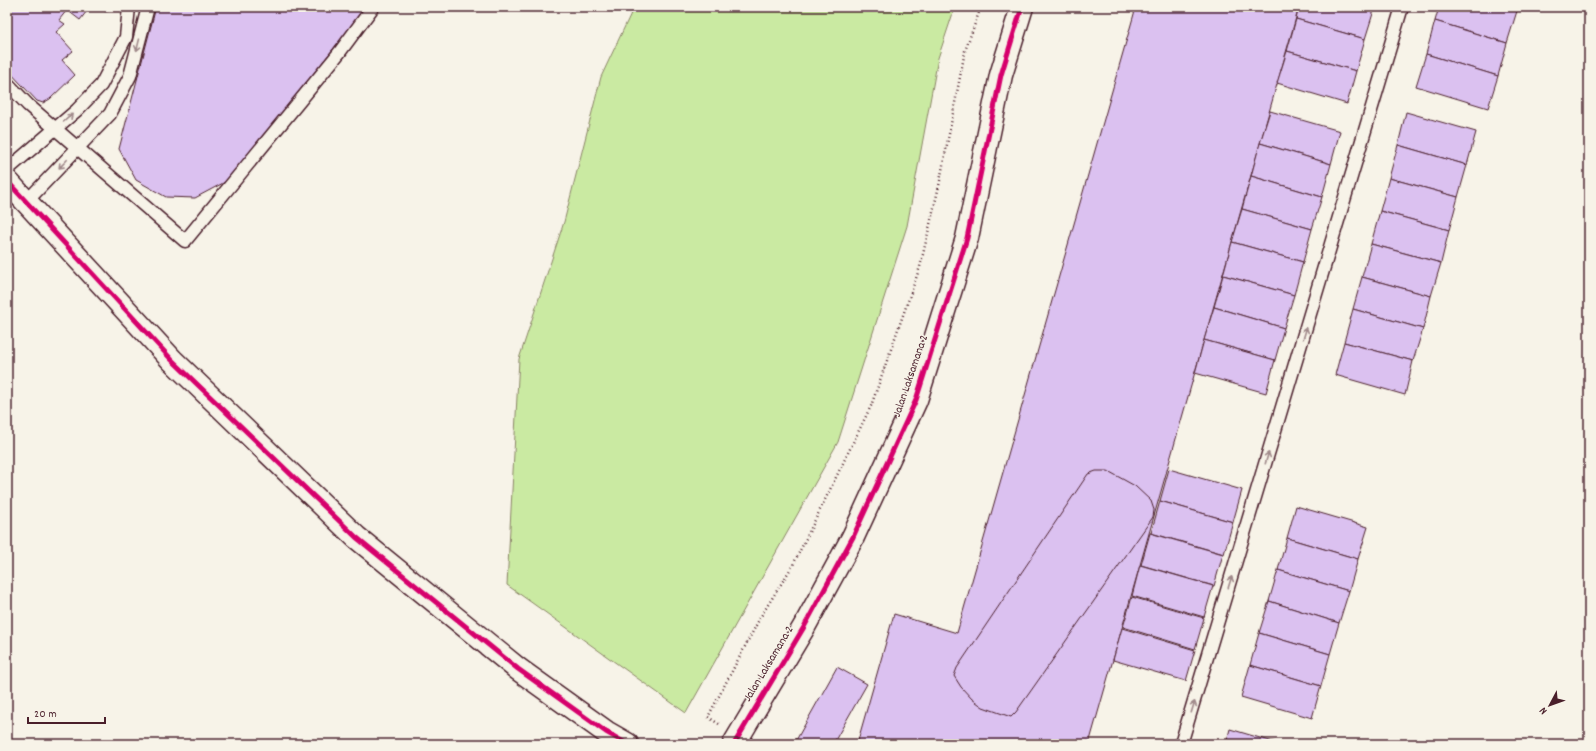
<svg xmlns="http://www.w3.org/2000/svg" width="1596" height="751" font-family="Dekko,sans-serif">
  <rect width="100%" height="100%" fill="#f7f3e8"/>
  <filter id="ink" filterUnits="userSpaceOnUse"><feTurbulence type="fractalNoise" baseFrequency=".025" numOctaves="2"/><feDisplacementMap in="SourceGraphic" scale="8" xChannelSelector="R" yChannelSelector="G"/><feConvolveMatrix kernelMatrix="1 2 1 2 8 2 1 2 1" color-interpolation-filters="sRGB"/></filter>
  <g filter="url(#ink)">
    <!-- green -->
    <polygon fill="#caeaa2" stroke="#8a8466" points="634,7 955,7 938,58 907,226 838,442 686,713 507,585 519,359 564,222 601,77"/>
    <!-- building -->
    <g fill="#dbc1f0" stroke="#4a1f2b">
      <polygon points="7,7 90,7 80,20 67,10 59,20 65,24 56,32 73,51 62,60 75,75 50,99 43,103 37,101 7,69"/>
      <polygon points="100,7 110,7 106,12"/>
      <polygon points="156,7 367,7 227,181 195,198 166,197 136,180 119,149"/>
      <polygon points="1136,7 1299,7 1089,744 857,744 894,614 957,633"/>
      <polygon points="1299,7 1375,7 1365,39 1296,19"/>
      <polygon points="1439,7 1502,7 1517,11 1507,43 1435,21"/>
      <polygon points="1502,7 1518,7 1517,11"/>
      <polygon points="1296,19 1365,39 1356,71 1287,51"/>
      <polygon points="1435,21 1507,43 1498,76 1426,54"/>
      <polygon points="1287,51 1356,71 1347,104 1277,83"/>
      <polygon points="1426,54 1498,76 1488,108 1416,86"/>
      <polygon points="1270,111 1340,131 1331,164 1260,143"/>
      <polygon points="1406,112 1476,132 1467,165 1398,145"/>
      <polygon points="1260,143 1331,164 1322,197 1251,176"/>
      <polygon points="1398,145 1467,165 1458,197 1389,178"/>
      <polygon points="1251,176 1322,197 1312,229 1242,209"/>
      <polygon points="1389,178 1458,197 1449,230 1380,211"/>
      <polygon points="1242,209 1312,229 1303,262 1232,242"/>
      <polygon points="1380,211 1449,230 1441,263 1371,244"/>
      <polygon points="1232,242 1303,262 1294,295 1223,275"/>
      <polygon points="1371,244 1441,263 1431,296 1362,277"/>
      <polygon points="1223,275 1294,295 1284,328 1214,307"/>
      <polygon points="1362,277 1431,296 1423,329 1353,309"/>
      <polygon points="1214,307 1284,328 1275,360 1204,340"/>
      <polygon points="1353,309 1423,329 1413,361 1344,342"/>
      <polygon points="1204,340 1275,360 1266,393 1195,373"/>
      <polygon points="1344,342 1413,361 1405,395 1335,375"/>
      <polygon points="1169,469 1242,490 1233,522 1160,501"/>
      <polygon points="1096,471 1108,471 1135,486 1151,501 1154,510 1153,517 1016,712 1011,717 983,707 972,699 961,687 954,676 957,668 1088,474"/>
      <polygon points="1160,501 1233,522 1224,554 1151,533"/>
      <polygon points="1296,506 1368,527 1358,559 1287,538"/>
      <polygon points="1150,533 1223,554 1214,586 1141,565"/>
      <polygon points="1287,538 1358,559 1349,591 1278,570"/>
      <polygon points="1140,565 1213,586 1204,617 1132,596"/>
      <polygon points="1278,570 1349,591 1339,623 1269,601"/>
      <polygon points="1132,597 1204,618 1195,649 1123,627"/>
      <polygon points="1269,601 1339,623 1330,654 1259,633"/>
      <polygon points="1122,628 1195,650 1186,681 1113,660"/>
      <polygon points="1259,633 1330,654 1321,686 1250,665"/>
      <polygon points="1250,665 1321,686 1312,718 1241,697"/>
      <polygon points="837,667 867,684 833,744 794,744"/>
      <polygon points="1230,729 1280,744 1226,744"/>
    </g>
    <g fill="none" stroke-linecap="round" stroke-linejoin="round">
      <!-- lane casing -->
      <g stroke="#4a1f2b" stroke-width="15">
        <g id="lane">
          <polyline points="7,83 28,105 185,241 339,53 373,7"/>
          <polyline points="7,170 77,110 101,85 126,37 129,7"/>
          <polyline points="26,202 110,114 130,76 148,7"/>
          <polyline points="1181,744 1402,7"/>
        </g>
      </g>
      <!-- street casing -->
      <g stroke="#4a1f2b" stroke-width="25">
        <polyline id="street" points="734,744 804,627 853,537 916,400 967,238 1001,75 1022,7"/>
      </g>
      <!-- secondary casing -->
      <g stroke="#4a1f2b" stroke-width="25">
        <polyline id="secondary" points="7,181 172,360 356,537 518,669 606,732 627,744"/>
      </g>
      <!-- path -->
      <g stroke="#4a1f2b" stroke-width="2.5" stroke-dasharray="1 3" stroke-linecap="butt">
        <polyline points="719,724 708,717 761,616 793,565 871,406 920,267 939,186 965,51 981,7"/>
        <polyline points="1587,744 1589,740"/>
      </g>
      <!-- lane -->
      <use href="#lane" stroke="#f7f3e8" stroke-width="12"/>
      <!-- street -->
      <use href="#street" stroke="#f7f3e8" stroke-width="22"/>
      <!-- secondary -->
      <use href="#secondary" stroke="#f7f3e8" stroke-width="22"/>
      <!-- cycleway casing -->
      <g stroke="#f7f3e8" stroke-width="8">
        <g id="cycleway">
          <polyline points="7,181 172,360 356,537 518,669 606,732 627,744"/>
          <polyline points="734,744 804,627 853,537 916,400 967,238 1001,75 1022,7"/>
        </g>
      </g>
      <!-- cycleway -->
      <use href="#cycleway" stroke="#d6006c" stroke-width="5"/>
    </g>
    <!-- one-way arrows -->
    <defs><path id="oneway-shaft" d="M-6 0H5M1.5-3L5.5 0L1.5 3" fill="none" stroke-width="1.6" stroke-linecap="round" stroke-linejoin="round"/></defs>
    <g stroke="#a0898a">
      <use href="#oneway-shaft" transform="translate(138 45) rotate(104)"/>
      <use href="#oneway-shaft" transform="translate(68 118) rotate(-41)"/>
      <use href="#oneway-shaft" transform="translate(63 164) rotate(134)"/>
      <use href="#oneway-shaft" transform="translate(1305 333) rotate(-73)"/>
      <use href="#oneway-shaft" transform="translate(1267 458) rotate(-73)"/>
      <use href="#oneway-shaft" transform="translate(1230 582) rotate(-73)"/>
      <use href="#oneway-shaft" transform="translate(1193 707) rotate(-73)"/>
    </g>
  </g>
  <g text-anchor="middle" dominant-baseline="central" stroke-width="3" stroke-linejoin="round" paint-order="stroke">
    <!-- street labels -->
    <g font-size="12" fill="#4a1f2b" stroke="#f7f3e8">
      <text transform="translate(911 376) rotate(-71)">Jalan Laksamana 2</text>
      <text transform="translate(769 664) rotate(-59)">Jalan Laksamana 2</text>
    </g>
  </g>
  <!-- margin -->
  <rect width="1596" height="751" fill="none" stroke="#f7f3e8" stroke-width="24"/>
  <rect x="12" y="12" width="1572" height="727" fill="none" stroke="#4a1f2b" stroke-width="1.5" filter="url(#ink)"/>
  <!-- north arrow -->
  <g transform="translate(1550 705) rotate(229)" stroke="#f7f3e8" stroke-width="3" paint-order="stroke">
  <path d="M0-3L7 15L0 10L-7 15Z" fill="#4a1f2b"/>
  <text y="-6" font-size="11" font-weight="bold" text-anchor="middle" fill="#4a1f2b">N</text>
  </g>
  <!-- scale -->
  <path d="M28 717v6h77v-6" fill="none" stroke="#4a1f2b" stroke-width="2"/>
  <text x="34" y="717" font-size="12" fill="#4a1f2b" stroke="#f7f3e8" stroke-width="3" paint-order="stroke">20 m</text>
</svg>
